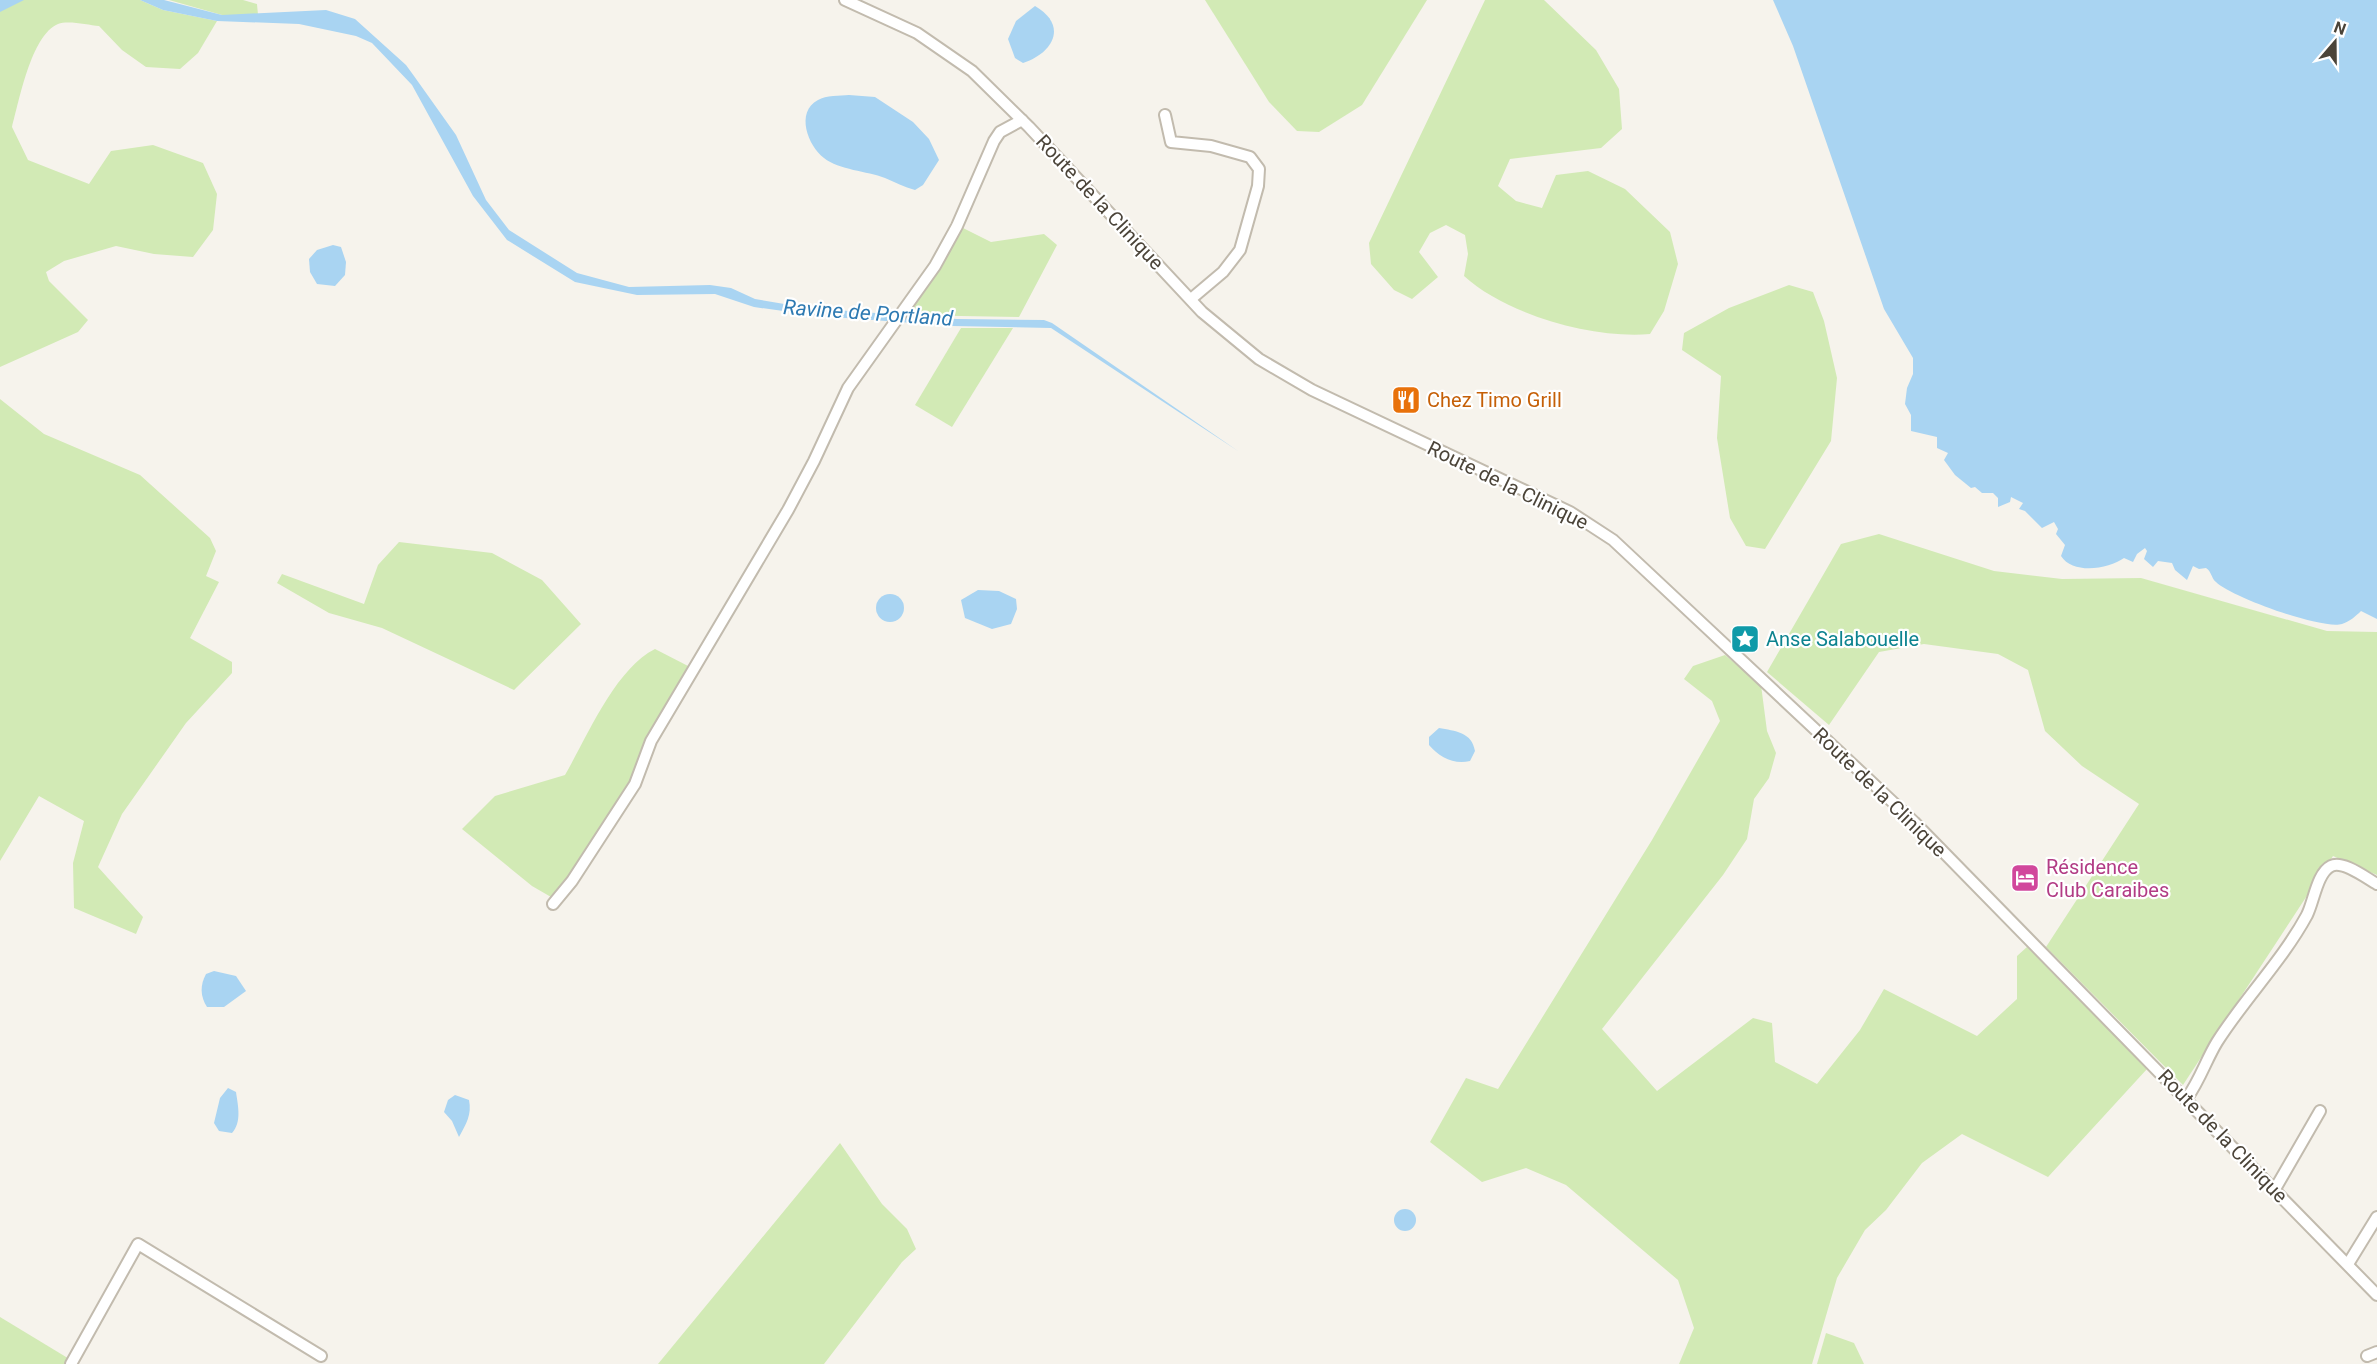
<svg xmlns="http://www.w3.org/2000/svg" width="2377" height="1364" font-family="Roboto,sans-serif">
  <rect width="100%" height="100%" fill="#f6f3ec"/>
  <!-- green -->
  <g fill="#d2eab5">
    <path d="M20,0h120l23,10 54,11 -19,32 -18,16 -34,-2 -24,-17 -23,-24c-11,-1 -31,-6 -41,-2 -27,11 -39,78 -46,103l16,33 61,24 22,-33 42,-6 50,18 14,31 -4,36 -20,27 -39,-3 -38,-8 -52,15 -18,11 3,9 39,39 -10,12 -78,35v-358z"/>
    <polygon points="169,0 243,0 257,4 258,15 222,15"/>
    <polygon points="1205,0 1427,0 1362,105 1319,132 1297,131 1269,102"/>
    <path d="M1485,0h59l52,50 23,39 3,40 -21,19 -91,11 -12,27 18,15 26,7 14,-33 32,-4 37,18 45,43 8,32 -14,47 -14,23c-57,5 -143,-19 -186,-58l4,-22 -3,-19 -19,-10 -16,8 -11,19 19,25 -26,22 -18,-9 -23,-26 -2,-21z"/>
    <polygon points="961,227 991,242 1044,234 1057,245 1019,317 904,315"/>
    <polygon points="1789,285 1813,292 1824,321 1837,378 1831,441 1765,549 1746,546 1730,518 1717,438 1721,376 1682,350 1684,333 1729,308"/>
    <polygon points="961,328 1013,328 952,427 915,405"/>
    <polygon points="0,399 44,434 140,475 210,538 216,551 206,576 219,582 190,638 232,662 232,673 186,723 122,814 98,867 143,917 136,934 74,908 73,863 84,821 39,796 0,861"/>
    <polygon points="1879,534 1994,571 2062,579 2141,578 2327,631 2377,632 2377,875 2333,856 2183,1085 2046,947 2139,804 2082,766 2045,731 2028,670 1998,654 1924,644 1879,652 1829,725 1767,672 1841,544"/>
    <polygon points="399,542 492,553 542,580 581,624 514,690 382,628 329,613 277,583 282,574 364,604 378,565"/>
    <path d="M655,649l35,18 -45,78 -14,34 -65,105 -15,13 -19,-11 -70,-57 33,-33 70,-21c22,-38 50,-106 90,-126z"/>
    <polygon points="1725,655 1761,685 1767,731 1776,753 1769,778 1754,799 1747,839 1723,875 1602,1029 1657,1091 1753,1018 1772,1023 1775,1062 1817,1084 1860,1030 1884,989 1977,1036 2017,999 2017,956 2027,947 2147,1069 2048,1177 1962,1134 1922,1163 1886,1210 1865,1230 1837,1278 1812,1364 1679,1364 1694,1328 1678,1280 1566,1185 1526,1168 1482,1182 1430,1142 1466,1078 1498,1089 1652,840 1720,721 1712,701 1684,679 1693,666"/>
    <polygon points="840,1143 882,1204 907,1229 916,1249 902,1262 824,1364 658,1364"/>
    <polygon points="0,1317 71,1360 68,1364 0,1364"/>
    <polygon points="1826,1333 1854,1343 1864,1364 1817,1364"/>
  </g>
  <!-- water -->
  <g fill="#a9d4f2">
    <polygon points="0,0 24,0 0,12"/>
    <polygon points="140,0 164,0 222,15 326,10 355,19 406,65 414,76 456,135 486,200 509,230 577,273 629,287 710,285 731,288 755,299 808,308 957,319 1044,320 1052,323 1238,451 1051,328 953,326 819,316 754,307 715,294 637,295 575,282 507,240 473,196 412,85 372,43 356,36 299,24 217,21 163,10"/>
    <path d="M1773,0h604v619l-16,-8c-5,5 -12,11 -19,13 -20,6 -111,-27 -126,-42 -5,-4 -4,-10 -10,-14l-7,1 -6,-3 -6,14 -12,-10 -3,-7 -14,-2 -5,6 -9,-8 3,-8 -2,-3 -8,6 -4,8 -9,-4c-15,11 -51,17 -63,-2l4,-11 -9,-11 2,-5 -4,-7 -12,6 -17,-17 -6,-2 4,-6 -12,-6 -1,5 -12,5v-9l-5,-5h-11l-7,-6 -4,1 -16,-13 -11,-15 4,-7 -11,-5v-11l-26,-6v-16l-6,-11 2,-16 6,-14v-16l-29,-49 -91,-263z"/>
    <path d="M1035,6c33,19 19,47 -12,57l-8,-5 -7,-19 8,-18z"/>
    <path d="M849,95l26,2 38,25 16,17 10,21 -16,25 -8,5c-11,-3 -20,-8 -30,-12 -18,-7 -46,-8 -61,-20 -16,-12 -29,-46 -6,-58 8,-5 22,-4 31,-5z"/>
    <polygon points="333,245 341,247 346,262 345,275 335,286 317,284 310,272 309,259 317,250"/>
    <polygon points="978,590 999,591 1016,599 1017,609 1011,624 992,629 965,618 961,600"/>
    <circle cx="890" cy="608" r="14"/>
    <path d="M1439,728c16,3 33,4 36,23l-5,10c-16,4 -31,-4 -41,-16v-8z"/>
    <path d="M214,971l22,5 10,15 -22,16h-17c-7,-11 -7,-22 -1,-33z"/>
    <path d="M228,1088l8,4c2,14 6,30 -4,41l-13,-2 -5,-8 6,-25z"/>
    <path d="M455,1095l14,5c3,15 -3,24 -10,37l-7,-16 -8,-9 4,-12z"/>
    <circle cx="1405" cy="1220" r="11"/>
  </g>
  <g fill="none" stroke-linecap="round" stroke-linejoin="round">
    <!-- street casing -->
    <g stroke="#c2bbae" stroke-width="14">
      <g id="street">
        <polyline points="845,0 917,33 972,71 1029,127 1202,312 1259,359 1312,390 1570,512 1613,540 1914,822 2377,1295"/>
        <polyline points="1165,115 1171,142 1211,146 1250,157 1259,169 1258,186 1240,250 1223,272 1191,299"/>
        <polyline points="553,904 572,881 635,784 651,741 788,510 814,461 848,388 935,266 957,226 994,141 1000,132 1022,120"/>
        <path d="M2187,1098c13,-18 19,-38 30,-56 28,-44 65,-81 90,-127 7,-14 10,-42 24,-49 12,-6 35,12 46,18"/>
        <polyline points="2275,1189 2320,1111"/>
        <polyline points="2348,1264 2377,1217"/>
        <polyline points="2367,1356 2377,1352"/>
        <polyline points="71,1364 138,1244 321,1356"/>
      </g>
    </g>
    <!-- street -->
    <use href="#street" stroke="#fff" stroke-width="10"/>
  </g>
  <!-- icons -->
  <defs>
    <g id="restaurant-square" transform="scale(1.5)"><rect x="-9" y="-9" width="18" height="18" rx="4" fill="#e8710a" stroke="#fff"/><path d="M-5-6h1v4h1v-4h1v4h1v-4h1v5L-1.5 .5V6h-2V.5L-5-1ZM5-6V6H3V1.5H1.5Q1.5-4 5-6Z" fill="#fff"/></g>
    <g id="sight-square" transform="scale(1.5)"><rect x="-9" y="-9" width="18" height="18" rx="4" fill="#0f9aa8" stroke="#fff"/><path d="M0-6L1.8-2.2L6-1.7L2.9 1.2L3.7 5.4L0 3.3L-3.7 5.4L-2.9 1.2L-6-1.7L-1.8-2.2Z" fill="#fff"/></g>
    <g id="hotel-square" transform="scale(1.5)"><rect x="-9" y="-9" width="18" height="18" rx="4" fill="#d1479c" stroke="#fff"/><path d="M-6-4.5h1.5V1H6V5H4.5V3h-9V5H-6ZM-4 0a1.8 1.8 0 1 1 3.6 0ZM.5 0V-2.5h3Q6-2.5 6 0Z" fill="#fff"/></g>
  </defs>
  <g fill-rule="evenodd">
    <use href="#restaurant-square" x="1406" y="400"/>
    <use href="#sight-square" x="1745" y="639"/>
    <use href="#hotel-square" x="2025" y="878"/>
  </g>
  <g text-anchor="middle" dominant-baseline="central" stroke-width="4.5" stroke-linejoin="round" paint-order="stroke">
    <!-- street labels -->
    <g font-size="20" fill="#4b4439" stroke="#fff">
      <text transform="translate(1100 202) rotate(47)">Route de la Clinique</text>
      <text transform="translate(1508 485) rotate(26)">Route de la Clinique</text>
      <text transform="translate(1880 792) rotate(44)">Route de la Clinique</text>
      <text transform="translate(2223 1136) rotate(46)">Route de la Clinique</text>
    </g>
    <!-- food labels -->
    <g font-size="20" fill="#c56008" stroke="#fff" text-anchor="start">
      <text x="1427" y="400">Chez Timo Grill</text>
    </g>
    <!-- culture labels -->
    <g font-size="20" fill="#0d838f" stroke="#fff" text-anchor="start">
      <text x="1766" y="639">Anse Salabouelle</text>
    </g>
    <!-- hotel labels -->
    <g font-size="20" fill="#b23c85" stroke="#fff" text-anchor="start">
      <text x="2046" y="867">Résidence<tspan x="2046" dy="23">Club Caraibes</tspan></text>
    </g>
    <!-- water labels -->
    <g font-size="21" font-style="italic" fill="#2e7ab2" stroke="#fff">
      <text transform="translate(868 313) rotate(4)">Ravine de Portland</text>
    </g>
  </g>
  <!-- north arrow -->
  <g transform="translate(2335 42) rotate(20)" stroke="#ffffff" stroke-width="4.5" paint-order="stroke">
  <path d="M0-4.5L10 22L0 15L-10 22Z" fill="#4b4439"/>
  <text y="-9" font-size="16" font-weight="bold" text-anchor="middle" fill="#4b4439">N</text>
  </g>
</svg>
